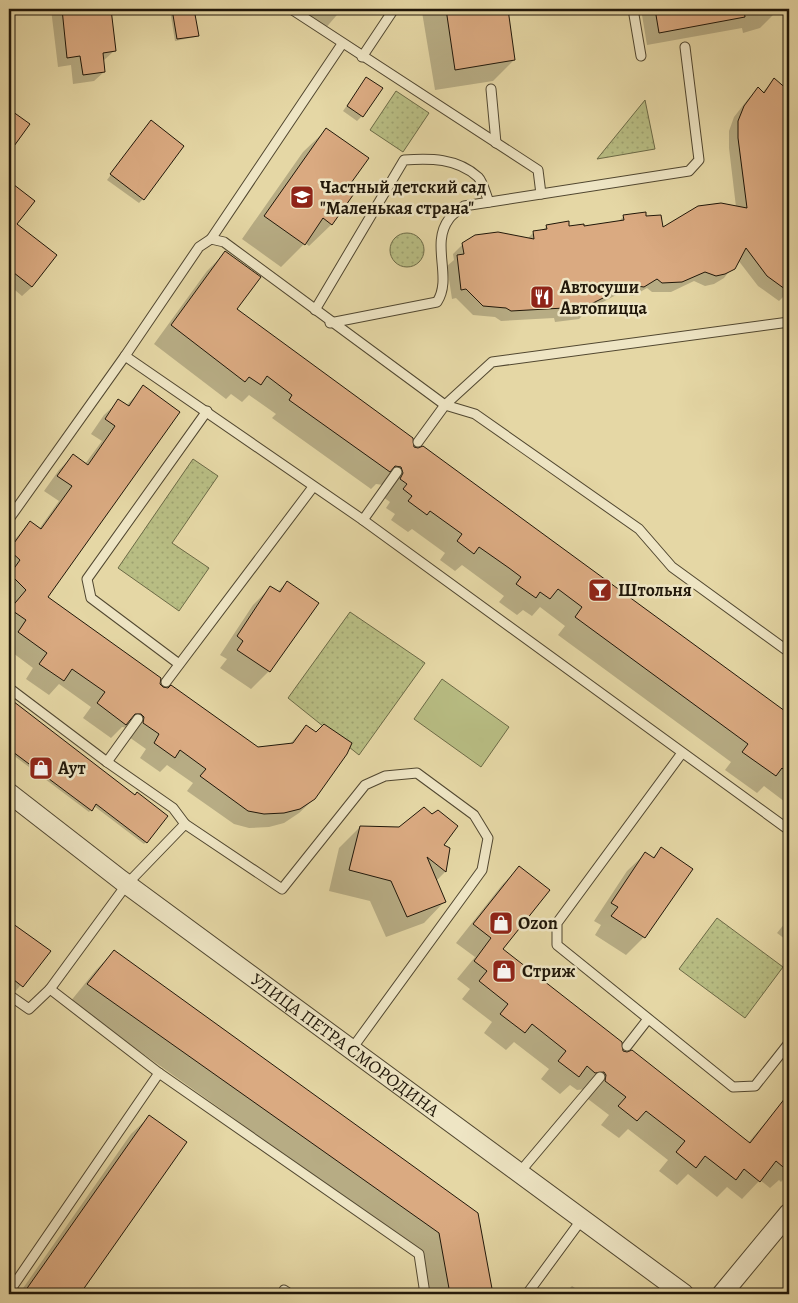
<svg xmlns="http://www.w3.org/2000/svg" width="798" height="1303" font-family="Alegreya,serif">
  <defs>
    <pattern id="park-dots" width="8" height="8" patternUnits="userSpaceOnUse" patternTransform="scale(1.25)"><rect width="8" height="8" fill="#b8bd83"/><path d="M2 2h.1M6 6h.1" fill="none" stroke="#9ea270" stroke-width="1.8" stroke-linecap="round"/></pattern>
  </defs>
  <rect width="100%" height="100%" fill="#e5d7a5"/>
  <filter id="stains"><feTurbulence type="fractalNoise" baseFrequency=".004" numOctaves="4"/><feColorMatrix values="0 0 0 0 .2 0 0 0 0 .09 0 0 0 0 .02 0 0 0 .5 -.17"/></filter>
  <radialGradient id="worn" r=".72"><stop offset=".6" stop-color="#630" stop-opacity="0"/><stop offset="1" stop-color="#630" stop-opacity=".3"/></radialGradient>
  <!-- park -->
  <g fill="url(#park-dots)" stroke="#6c6a46">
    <polygon points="396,91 429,113 403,152 370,130"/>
    <polygon points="645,100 655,149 597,159"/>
    <circle cx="407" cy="250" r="17"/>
    <polygon points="193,459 218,476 172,543 209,568 179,611 118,568"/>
    <polygon points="350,612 425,663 359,755 288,698"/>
    <polygon points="717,918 783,967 745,1018 679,969"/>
  </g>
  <!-- pitch -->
  <polygon fill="#b8bd83" stroke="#6c6a46" points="442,679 509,727 481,767 414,719"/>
  <!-- shadow -->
  <g fill="#0003">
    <polygon points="51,9 110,9 114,51 103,61 104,72 94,81 73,84 71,65 58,67"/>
    <polygon points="172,9 193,9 197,35 195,37 175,41 170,10"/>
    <polygon points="293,9 342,9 324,30"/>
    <polygon points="426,9 506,9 514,60 493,81 435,90 422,12"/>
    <polygon points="641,9 773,9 773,15 760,28 743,33 742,28 647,45"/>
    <polygon points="366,79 362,116 357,121 343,111"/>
    <polygon points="774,80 782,98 789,104 789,296 786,294 779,301 758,286 738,260 724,278 714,284 705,286 694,281 671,292 652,292 647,288 633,296 618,294 588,310 579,319 555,322 554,318 501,321 495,317 473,315 456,298 452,299 447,266 454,260 453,254 463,244 527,239 534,232 542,231 547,226 583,228 618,222 624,216 645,218 662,229 736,207 729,148 729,131 734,117 748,99 758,89 762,93"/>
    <polygon points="146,127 143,199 139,203 107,180"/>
    <polygon points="326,130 349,184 332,224 309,246 305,243 281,267 242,239 303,152"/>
    <polygon points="9,182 33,201 15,224 32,287 22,296 9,285"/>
    <polygon points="225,253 235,310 413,448 418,450 423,447 789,716 789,805 764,786 757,793 725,770 731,762 558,635 565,626 540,607 532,616 523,610 517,615 499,602 504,596 462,565 455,571 440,560 445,553 412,529 408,532 391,520 395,514 386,508 390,502 383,497 383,485 376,484 371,489 272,418 276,414 249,395 242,402 231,394 226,399 154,344 207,271"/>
    <polygon points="144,387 46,598 159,684 258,749 289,745 306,726 314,799 299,813 284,823 269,827 249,828 234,824 187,791 193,783 167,765 160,772 140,758 146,749 129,737 127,728 122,727 111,738 83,718 91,707 59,684 49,695 26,679 33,668 9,650 9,641 13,635 9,632 9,610 13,605 9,601 9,546 30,522 39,529 59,501 44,491 59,470 73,456 85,464 102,441 91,434 104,415 119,401 126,406"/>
    <polygon points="287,582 269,671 251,689 220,668 227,659 220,655 253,605 271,587 277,592"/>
    <polygon points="9,700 135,796 146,842 144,844 94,806 89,812 9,752"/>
    <polygon points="360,827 448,849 445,872 436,881 444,902 424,923 386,937 370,901 329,891 339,848"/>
    <polygon points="661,849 691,870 644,937 626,955 595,935 601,925 594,921 627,871 645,854 652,858"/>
    <polygon points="520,867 502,949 622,1051 748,1143 784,1101 789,1105 789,1173 781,1182 779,1180 770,1188 760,1180 742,1199 727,1187 717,1197 688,1174 677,1185 659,1171 668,1160 628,1129 619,1138 601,1125 609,1115 588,1099 589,1094 586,1089 577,1090 570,1085 560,1094 541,1079 549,1069 514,1042 506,1050 484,1033 492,1022 462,999 470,989 457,979 475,957 456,943 502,885"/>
    <polygon points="789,918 789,942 777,933"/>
    <polygon points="9,923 49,951 9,999"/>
    <polygon points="114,952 477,1214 492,1294 429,1294 421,1251 70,1002 96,970"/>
    <polygon points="149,1117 185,1142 79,1294 19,1294 131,1134"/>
    <polygon points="572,1286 584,1294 564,1294"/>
  </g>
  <!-- building -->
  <g fill="#daaa81" stroke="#201709">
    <polygon points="62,9 111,9 116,51 103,53 105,72 83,75 80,56 67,58"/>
    <polygon points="172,9 194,9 199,36 177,39"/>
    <polygon points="446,9 508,9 515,60 455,70"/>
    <polygon points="655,9 744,9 745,17 659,33"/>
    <polygon points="366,77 383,88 363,117 347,106"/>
    <polygon points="774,78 789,91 789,292 767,276 746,248 735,269 725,274 716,276 705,272 682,282 662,283 657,279 644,287 629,285 589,305 590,310 565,313 564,308 511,311 506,308 483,306 466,289 461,290 457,255 464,254 462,243 475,235 498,232 534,239 533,231 547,229 546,225 569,221 569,226 584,224 584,226 624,220 623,215 646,212 646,216 661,215 663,227 698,206 721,203 747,208 738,138 738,121 744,106 758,87 764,93"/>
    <polygon points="9,109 30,124 9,153"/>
    <polygon points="151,120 184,146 144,200 110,174"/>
    <polygon points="326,128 369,158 351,183 358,188 332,225 323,218 305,245 264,216"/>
    <polygon points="9,181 35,201 17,224 57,255 32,287 9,269"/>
    <polygon points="225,251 261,277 237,309 413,438 414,447 418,448 423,446 789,714 789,774 782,768 776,776 742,752 748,744 575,617 582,607 558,589 550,599 540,592 536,598 516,584 521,577 509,568 479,547 474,554 457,541 462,534 430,511 427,515 408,501 412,496 403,489 407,484 400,479 403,473 401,467 395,466 390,472 289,400 292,395 267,376 261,385 249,377 245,382 171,325"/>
    <polygon points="143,385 180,412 48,597 161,678 160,684 163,687 168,688 171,685 258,747 293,743 306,725 316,732 324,724 352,743 347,754 315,799 300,809 284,813 264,814 248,811 200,776 206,769 180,750 175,758 154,743 159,734 143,723 144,717 141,714 135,714 126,725 97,703 105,692 72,669 64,681 39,664 47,653 18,632 26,620 10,609 26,590 10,574 20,560 9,550 30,521 41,529 72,486 57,476 73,454 88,465 115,426 105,419 118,399 129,406"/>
    <polygon points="287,581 319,603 270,672 237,650 243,641 237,636 270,586 280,592"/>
    <polygon points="9,698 135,795 137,792 168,816 147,843 96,804 92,811 9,749"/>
    <polygon points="424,807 432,814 438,810 458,826 444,845 450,848 446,872 427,857 446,902 407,917 391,881 349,870 360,826 399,827"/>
    <polygon points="661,847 693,869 645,938 611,916 618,907 611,903 645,852 654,858"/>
    <polygon points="519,866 550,890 503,949 622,1042 623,1051 627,1052 632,1050 750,1143 789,1093 789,1172 776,1161 760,1182 744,1169 736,1180 705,1156 696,1168 676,1152 685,1141 646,1111 637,1121 618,1106 626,1097 605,1081 606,1075 604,1072 595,1073 587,1066 579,1077 558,1061 566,1051 532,1024 525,1033 500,1014 508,1004 479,981 487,971 474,961 491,938 473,924"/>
    <polygon points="9,921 51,951 23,987 9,976"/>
    <polygon points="114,950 478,1213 493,1294 450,1294 439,1233 87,984"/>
    <polygon points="149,1115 187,1142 80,1294 23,1294"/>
  </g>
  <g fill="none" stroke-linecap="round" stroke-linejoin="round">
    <!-- lane casing -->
    <g stroke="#514730" stroke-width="11">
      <g id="lane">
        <polyline points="291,9 538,170 541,194"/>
        <polyline points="633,9 641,56"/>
        <polyline points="362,57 394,9"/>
        <polyline points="491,89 496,143"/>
        <polyline points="211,239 342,44"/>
        <path d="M315,310l89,-150c26,-2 53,-2 74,17 5,5 8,18 11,25"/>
        <path d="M330,323l107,-21c16,-24 -7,-58 12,-83 3,-5 10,-9 15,-13l225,-35 10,-11 -14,-113"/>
        <polyline points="125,356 199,247 211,239 224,242 445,405 475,414 639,529 672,567 789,652"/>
        <polyline points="789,414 789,437"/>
        <polyline points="418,442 445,405 492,362 789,322"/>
        <polyline points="9,519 125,356 363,520 789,830"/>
        <polyline points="363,520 397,472"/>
        <polyline points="179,664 91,598 87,579 207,411"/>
        <polyline points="166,682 313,487"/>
        <polyline points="9,688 107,762 173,808 185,824"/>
        <polyline points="682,753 557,923 557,945 733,1087 755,1086 789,1043"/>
        <polyline points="107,762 138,719"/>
        <polyline points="9,995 29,1009 50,989"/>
        <polyline points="627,1046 648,1019"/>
        <polyline points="351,1050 482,870 488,838 474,815 417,773 385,776 365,785 282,889 185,824 127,884 50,989 159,1073 419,1254 425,1294"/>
        <polyline points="519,1173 600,1077"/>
        <polyline points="284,1290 290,1294"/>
        <polyline points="9,1292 159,1073"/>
        <polyline points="527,1294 582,1219"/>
      </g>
    </g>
    <!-- street casing -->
    <g stroke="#514730" stroke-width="21">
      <g id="street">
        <path id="s1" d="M9,793l112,87 563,414"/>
        <polyline points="722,1294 789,1213"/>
      </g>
    </g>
    <!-- lane -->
    <use href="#lane" stroke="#eee5c4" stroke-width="9"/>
    <!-- street -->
    <use href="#street" stroke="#eee5c4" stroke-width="19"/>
  </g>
  <!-- icons -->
  <defs>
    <g id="school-square" transform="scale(1.25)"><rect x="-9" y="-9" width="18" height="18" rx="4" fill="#8f2418" stroke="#eee5c4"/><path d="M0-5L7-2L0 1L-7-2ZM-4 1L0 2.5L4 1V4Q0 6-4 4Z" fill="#fff"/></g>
    <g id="restaurant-square" transform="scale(1.25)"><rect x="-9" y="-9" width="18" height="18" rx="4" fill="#8f2418" stroke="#eee5c4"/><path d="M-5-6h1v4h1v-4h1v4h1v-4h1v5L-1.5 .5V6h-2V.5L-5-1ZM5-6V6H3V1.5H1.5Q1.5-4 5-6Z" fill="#fff"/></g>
    <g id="bar-square" transform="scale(1.25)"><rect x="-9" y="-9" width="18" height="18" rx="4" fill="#8f2418" stroke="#eee5c4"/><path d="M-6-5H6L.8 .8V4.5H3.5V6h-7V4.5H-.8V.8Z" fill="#fff"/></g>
    <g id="shop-square" transform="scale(1.25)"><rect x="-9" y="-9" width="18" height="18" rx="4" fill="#8f2418" stroke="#eee5c4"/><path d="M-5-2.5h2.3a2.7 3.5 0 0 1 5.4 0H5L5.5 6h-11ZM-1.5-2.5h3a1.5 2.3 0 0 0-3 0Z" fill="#fff"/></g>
  </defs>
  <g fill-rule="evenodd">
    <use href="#school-square" x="302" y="197"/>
    <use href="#restaurant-square" x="542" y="297"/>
    <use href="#bar-square" x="600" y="590"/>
    <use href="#shop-square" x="41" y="768"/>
    <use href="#shop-square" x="501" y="923"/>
    <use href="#shop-square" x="504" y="971"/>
  </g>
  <g text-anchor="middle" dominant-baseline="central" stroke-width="5" stroke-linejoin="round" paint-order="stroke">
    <!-- poi labels -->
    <g font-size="18" font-weight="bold" fill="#201709" stroke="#eee5c4" text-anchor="start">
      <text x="320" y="187">Частный детский сад<tspan x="320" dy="21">"Маленькая страна"</tspan></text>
      <text x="560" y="287">Автосуши<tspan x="560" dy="21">Автопицца</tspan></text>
      <text x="618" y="590">Штольня</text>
      <text x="58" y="768">Аут</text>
      <text x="518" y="923">Ozon</text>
      <text x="522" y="971">Стриж</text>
    </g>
    <!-- street labels -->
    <g font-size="18" fill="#201709" stroke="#eee5c4">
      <text stroke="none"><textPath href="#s1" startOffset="420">УЛИЦА ПЕТРА СМОРОДИНА</textPath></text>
    </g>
  </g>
  <!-- margin -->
  <rect width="798" height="1303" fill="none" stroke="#e5d7a5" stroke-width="30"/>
  <rect x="10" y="10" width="778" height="1283" fill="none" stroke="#201709" stroke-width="2.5"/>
  <rect x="15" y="15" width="768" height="1273" fill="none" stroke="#201709"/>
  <rect width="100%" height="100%" filter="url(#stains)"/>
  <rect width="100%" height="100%" fill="url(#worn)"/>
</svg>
